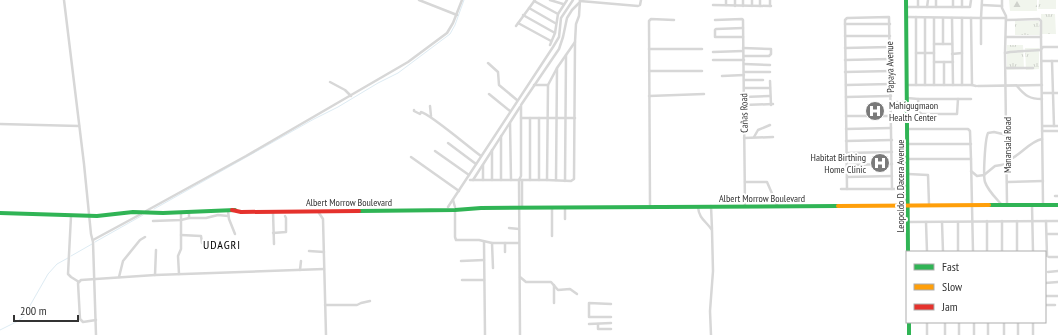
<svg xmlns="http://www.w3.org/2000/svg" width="1058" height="335" font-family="'PT Sans Narrow',sans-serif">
  <defs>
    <pattern id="grass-tufts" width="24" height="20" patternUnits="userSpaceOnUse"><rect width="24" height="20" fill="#f1f5ed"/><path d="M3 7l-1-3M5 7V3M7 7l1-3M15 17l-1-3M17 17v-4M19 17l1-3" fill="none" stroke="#cfd2cc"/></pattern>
    <pattern id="forest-firs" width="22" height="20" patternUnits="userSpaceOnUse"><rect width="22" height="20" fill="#f1f5ed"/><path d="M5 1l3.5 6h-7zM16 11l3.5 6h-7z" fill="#cfd2cc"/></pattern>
  </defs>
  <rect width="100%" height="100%" fill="#fff"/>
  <!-- grass -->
  <g fill="url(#grass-tufts)">
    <polygon points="1039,0 1056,0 1056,9 1038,9"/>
    <polygon points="1041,14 1055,14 1056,34 1041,34"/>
    <polygon points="1015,21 1039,21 1040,35 1015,35"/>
    <polygon points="1007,45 1023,45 1024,69 1007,70"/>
    <polygon points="1025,48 1039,48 1039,69 1026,70"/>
  </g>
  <!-- forest -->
  <polygon fill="url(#forest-firs)" points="1009,0 1037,0 1037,11 1010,11"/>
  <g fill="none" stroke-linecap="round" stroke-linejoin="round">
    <!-- stream -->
    <g stroke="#ddebf3" stroke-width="1">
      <polyline points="154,209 314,119 338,107 378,83 398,73 450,34 455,25 464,0"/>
      <polyline points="95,242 143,215"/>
      <polyline points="71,256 92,244"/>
      <polyline points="0,330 18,321 24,316 48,274 57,264 68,258"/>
    </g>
    <!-- street -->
    <g stroke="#d7d7d7" stroke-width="2.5">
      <polyline points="64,0 84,164 91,234 93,242 96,335"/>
      <polyline points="419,0 457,15"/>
      <polyline points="550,0 563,4"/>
      <polyline points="735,0 735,6"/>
      <polyline points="743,0 743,6"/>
      <polyline points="752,0 752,6"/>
      <polyline points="760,0 760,6"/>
      <polyline points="770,0 770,6"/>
      <polyline points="918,0 918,7"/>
      <polyline points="936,0 936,7"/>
      <polyline points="953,0 953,7"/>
      <polyline points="1002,0 1002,8 1006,16 1005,53 1007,204"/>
      <polyline points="534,1 558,14"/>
      <polyline points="580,1 638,6 640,5 641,0"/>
      <polyline points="713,5 771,6"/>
      <polyline points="726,5 726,0"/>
      <polyline points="982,5 1002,6"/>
      <polyline points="906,7 970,7 971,0"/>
      <polyline points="927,7 928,0"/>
      <polyline points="962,7 962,0"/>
      <polyline points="529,8 555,23"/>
      <polyline points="523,15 555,33"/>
      <polyline points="906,17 981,18 982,0"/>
      <polyline points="925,18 925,85"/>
      <polyline points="934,18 934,85"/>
      <polyline points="943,18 943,44"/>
      <polyline points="952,18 953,85"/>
      <polyline points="962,18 962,85"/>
      <polyline points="715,20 742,19 743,20 745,206"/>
      <polyline points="1006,20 1039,19 1041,21 1041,37"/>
      <polyline points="518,23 551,41"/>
      <polyline points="845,24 890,24"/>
      <polyline points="516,26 535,0"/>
      <polyline points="845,36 890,36"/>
      <polyline points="743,37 715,37 715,30 716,29 743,28"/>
      <polyline points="1006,37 1041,37 1043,204"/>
      <polyline points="934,44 952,44"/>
      <polyline points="981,44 981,18 1006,18"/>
      <polyline points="550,45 555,33 558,14 567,0"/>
      <polyline points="743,48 771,49 771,54 769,56 744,56"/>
      <polyline points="845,48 890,47"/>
      <polyline points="649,49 702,49"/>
      <polyline points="1041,49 1043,47 1058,47"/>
      <polyline points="713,52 743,51"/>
      <polyline points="916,53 934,53"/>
      <polyline points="1005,53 1010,52 1041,50"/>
      <polyline points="952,54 962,53"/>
      <polyline points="713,60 744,60"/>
      <polyline points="845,60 890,59"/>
      <polyline points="1042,61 1058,61"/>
      <polyline points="1052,61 1054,126"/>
      <polyline points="934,62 953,62"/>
      <polyline points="944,62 944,85"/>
      <polyline points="488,63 498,72 499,85 517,100"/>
      <polyline points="744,64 770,65"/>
      <polyline points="1006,68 1033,68"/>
      <polyline points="649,71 702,71"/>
      <polyline points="744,72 770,72"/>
      <polyline points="845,72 891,71"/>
      <polyline points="722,76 744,75"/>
      <polyline points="744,80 763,80"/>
      <polyline points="770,81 771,105"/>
      <polyline points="330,82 345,90 351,96"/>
      <polyline points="534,85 548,85"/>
      <polyline points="846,85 891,84"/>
      <polyline points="907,85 972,85 971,18"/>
      <polyline points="916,85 916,17"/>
      <polyline points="972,85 976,86"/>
      <polyline points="978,86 1042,85"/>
      <path d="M1017,86c8,10 13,13 25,13"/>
      <polyline points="744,88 770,88"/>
      <polyline points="1043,93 1058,93"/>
      <polyline points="489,94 510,111"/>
      <polyline points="649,96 704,94"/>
      <polyline points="744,97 770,96"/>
      <polyline points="846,97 891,96"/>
      <polyline points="907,98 918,99 919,112 922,114 957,114 958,99"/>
      <polyline points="918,99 971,99"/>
      <polyline points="891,102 907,102"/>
      <polyline points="891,104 907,104"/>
      <polyline points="744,105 773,104"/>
      <polyline points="430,106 431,116"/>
      <path d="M414,110v1l6,3 1,-2c8,1 50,37 60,44"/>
      <polyline points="846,116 891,116"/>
      <polyline points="521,118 575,118"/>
      <polyline points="530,118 530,180"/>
      <polyline points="510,123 511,180"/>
      <polyline points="0,124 79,126"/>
      <polyline points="1043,126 1058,126"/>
      <polyline points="846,129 891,128"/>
      <polyline points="908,129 968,129 970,131 971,159 908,159"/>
      <polyline points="1042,131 1058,131"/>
      <polyline points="501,136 501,180"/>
      <polyline points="754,137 758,130 770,125"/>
      <polyline points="744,138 773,137"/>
      <polyline points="846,141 892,140"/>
      <polyline points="448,143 476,164"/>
      <polyline points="908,144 971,144"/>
      <polyline points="492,150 492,180"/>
      <polyline points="435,151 469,175"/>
      <polyline points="846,153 892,152"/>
      <polyline points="411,157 459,191"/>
      <polyline points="971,159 973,252"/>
      <path d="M1006,161c14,-4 22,-19 36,-22"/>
      <polyline points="847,165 892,164"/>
      <polyline points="971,171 977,176 984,175 995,166 1007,164"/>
      <polyline points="908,174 928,175 929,204"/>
      <polyline points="847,177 892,176"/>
      <polyline points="470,180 547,180 571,181 574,179 575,42 576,24 579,16 580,0"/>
      <polyline points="473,180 520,107"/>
      <polyline points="483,180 483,165"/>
      <polyline points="539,180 539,118"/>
      <polyline points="547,180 548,85 557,68 575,42"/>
      <polyline points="556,180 557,68"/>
      <polyline points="565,181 566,55"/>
      <polyline points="745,182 767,182 777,205"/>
      <polyline points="1007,182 1043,181"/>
      <polyline points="841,189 907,189"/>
      <polyline points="847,189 845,20 847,18 889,17 892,189"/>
      <polyline points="1055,196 1058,196"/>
      <polyline points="453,200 455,207"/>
      <path d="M1002,205c-6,-7 -14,-14 -17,-23 -2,-6 0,-43 3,-49l6,-1 13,3"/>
      <polyline points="1032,205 1033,252"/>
      <polyline points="650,206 649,21 651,19 674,20"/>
      <polyline points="711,206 712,229"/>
      <polyline points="448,207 553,47 559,37 561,18 573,0"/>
      <polyline points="522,207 522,180"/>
      <path d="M698,207c1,12 8,14 14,23l1,41 -3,40 1,24"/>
      <polyline points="552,208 552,236"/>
      <polyline points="565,208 565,219"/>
      <polyline points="455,210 455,237 456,240 479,240 492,243 519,243"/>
      <polyline points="146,211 246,156 408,62 447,33 453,23 462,0"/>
      <polyline points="228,211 229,219 235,234"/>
      <polyline points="189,212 189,218 206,218 218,215 228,216"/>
      <polyline points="273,212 274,244"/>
      <polyline points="319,213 323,219 326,335"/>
      <polyline points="71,216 68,274 71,277 79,282"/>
      <polyline points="153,221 181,220 189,218"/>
      <polyline points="987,221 987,252"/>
      <polyline points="1002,221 1002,252"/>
      <polyline points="1017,221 1017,252"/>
      <polyline points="1046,221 1047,256 1049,257 1058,257"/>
      <polyline points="908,222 1058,221"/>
      <polyline points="926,222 927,252"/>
      <polyline points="942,222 943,252"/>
      <polyline points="958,222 958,252"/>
      <polyline points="509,228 519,229"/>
      <polyline points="273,233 286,232 286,218 285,216"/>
      <polyline points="1047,234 1058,234"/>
      <polyline points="181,235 201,236 202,243"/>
      <polyline points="93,240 141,214"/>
      <polyline points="484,242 485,335"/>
      <polyline points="492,243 493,268"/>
      <polyline points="505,243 505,252"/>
      <polyline points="309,251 324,252"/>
      <polyline points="461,261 484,260"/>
      <polyline points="300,270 301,261"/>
      <polyline points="1048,272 1058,271"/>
      <polyline points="179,274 178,256 181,249 181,213"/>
      <polyline points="155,275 156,250"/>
      <polyline points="119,277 123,261 140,240 145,237"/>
      <polyline points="520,277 526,282 551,282 558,290 570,289 577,294"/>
      <polyline points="462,280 484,280"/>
      <polyline points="1045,283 1058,282"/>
      <polyline points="554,285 554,303"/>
      <polyline points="1045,296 1058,296"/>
      <polyline points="325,305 357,305 361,303 370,301"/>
      <polyline points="1045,305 1055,305"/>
      <polyline points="611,317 589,317 589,303 611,304"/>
      <polyline points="96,320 83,322 80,319 78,283 81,280 155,275 324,269"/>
      <polyline points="959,322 959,335"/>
      <polyline points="988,322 988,335"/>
      <polyline points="1018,322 1018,335"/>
      <polyline points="589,324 611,323"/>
      <polyline points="598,324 598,329 611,329"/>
      <polyline points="520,335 519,180 521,176 521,105 559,49 563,37 567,18 572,10 579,3"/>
      <polyline points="927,335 927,322"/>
      <polyline points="945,335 945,322"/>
      <polyline points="974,335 974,322"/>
      <polyline points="1004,335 1004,322"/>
      <polyline points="1033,335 1033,322"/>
    </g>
    <!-- fast -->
    <g stroke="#30b455" stroke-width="4">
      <polyline points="906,0 908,252"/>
      <polyline points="989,205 1058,205"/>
      <polyline points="359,211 455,210 481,208 838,206"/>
      <polyline points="0,213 97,216 133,212 163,213 235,210"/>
      <polyline points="909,322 909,335"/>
    </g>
    <!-- slow -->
    <polyline stroke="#ff9f0a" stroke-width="4" points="838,206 989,205"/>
    <!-- jam -->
    <polyline stroke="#e5322d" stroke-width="4" points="232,210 241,212 359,211"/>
  </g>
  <!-- icons -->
  <defs>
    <g id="hospital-disc" transform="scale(1)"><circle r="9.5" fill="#7a7a7a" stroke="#fff"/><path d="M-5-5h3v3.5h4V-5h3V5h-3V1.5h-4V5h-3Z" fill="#fff"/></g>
  </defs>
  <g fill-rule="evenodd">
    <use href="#hospital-disc" x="875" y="111"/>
    <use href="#hospital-disc" x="880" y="163"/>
  </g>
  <g text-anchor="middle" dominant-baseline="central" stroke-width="4" stroke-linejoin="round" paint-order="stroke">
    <!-- street labels -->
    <g font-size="10" fill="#333" stroke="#fff">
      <text transform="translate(890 67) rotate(-91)">Papaya Avenue</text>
      <text transform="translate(744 113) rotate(-91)">Cañas Road</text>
      <text transform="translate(1007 145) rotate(-90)">Manansala Road</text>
      <text transform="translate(900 186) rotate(-90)">Leopoldo D. Dacera Avenue</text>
      <text x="762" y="198">Albert Morrow Boulevard</text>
      <text x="349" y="202">Albert Morrow Boulevard</text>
    </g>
    <!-- poi labels -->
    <g font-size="10" fill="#333" stroke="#fff" text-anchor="start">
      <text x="889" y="105">Mahigugmaon<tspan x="889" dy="12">Health Center</tspan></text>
      <text x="866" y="157" text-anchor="end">Habitat Birthing<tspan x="866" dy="12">Home Clinic</tspan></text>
    </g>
    <!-- quarter labels -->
    <g font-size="12" letter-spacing="1" fill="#000" stroke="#fff">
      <text x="222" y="244">UDAGRI</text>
    </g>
  </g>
  <!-- legend -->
  <rect x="906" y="251" width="140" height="72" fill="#ffffff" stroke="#adadad"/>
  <rect x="914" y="264" width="20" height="6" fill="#30b455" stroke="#adadad"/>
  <text x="942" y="271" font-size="12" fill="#333333">Fast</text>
  <rect x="914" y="284" width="20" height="6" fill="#ff9f0a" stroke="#adadad"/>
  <text x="942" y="291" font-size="12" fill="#333333">Slow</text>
  <rect x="914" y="304" width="20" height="6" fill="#e5322d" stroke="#adadad"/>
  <text x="942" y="311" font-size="12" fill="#333333">Jam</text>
  <!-- scale -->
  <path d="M14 315v6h64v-6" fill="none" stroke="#333333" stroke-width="2"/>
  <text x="20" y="315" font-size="12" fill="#333333" stroke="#ffffff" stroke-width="3" paint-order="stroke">200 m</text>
</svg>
